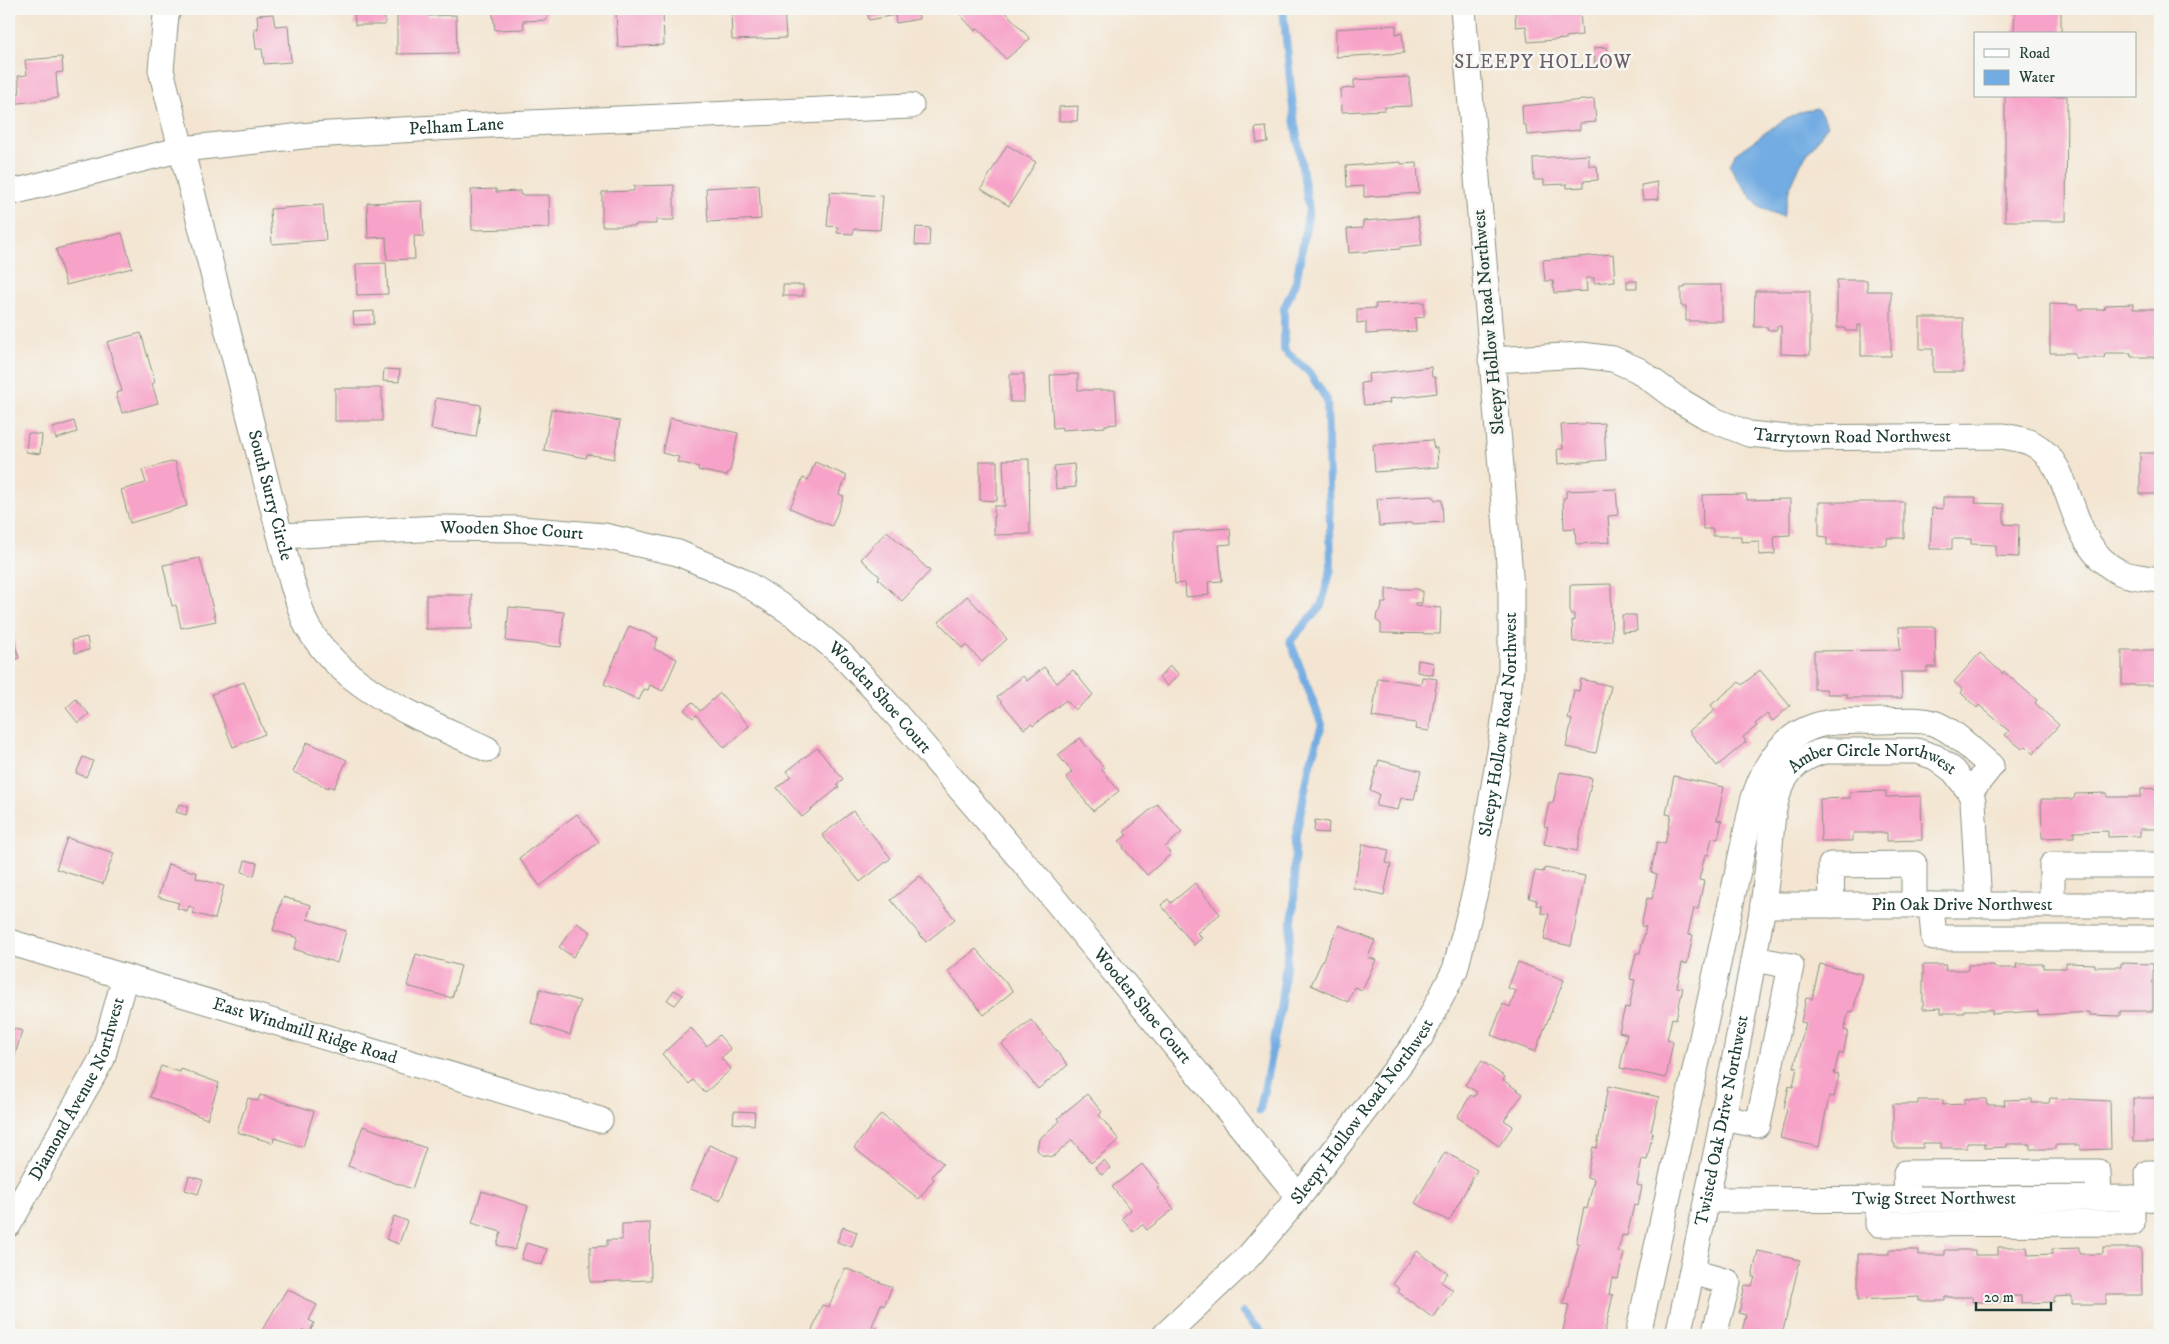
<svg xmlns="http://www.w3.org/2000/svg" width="2169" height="1344" font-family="'IM FELL DW Pica',serif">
  <rect width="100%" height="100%" fill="#f6f6f2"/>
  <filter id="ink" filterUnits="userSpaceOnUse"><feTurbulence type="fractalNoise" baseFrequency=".02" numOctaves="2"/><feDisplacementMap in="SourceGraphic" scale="10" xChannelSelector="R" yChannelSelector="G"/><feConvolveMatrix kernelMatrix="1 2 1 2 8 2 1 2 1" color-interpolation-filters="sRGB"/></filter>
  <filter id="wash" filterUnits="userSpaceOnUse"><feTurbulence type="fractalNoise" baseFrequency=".0096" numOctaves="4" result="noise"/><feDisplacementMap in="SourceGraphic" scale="20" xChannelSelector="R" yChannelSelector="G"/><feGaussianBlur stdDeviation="1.12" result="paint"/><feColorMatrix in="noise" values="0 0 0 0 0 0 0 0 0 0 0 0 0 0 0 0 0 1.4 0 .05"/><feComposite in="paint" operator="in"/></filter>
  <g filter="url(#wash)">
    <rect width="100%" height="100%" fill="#f3e5d1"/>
    <!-- water -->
    <polygon fill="#72ace2" stroke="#48748b" points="1817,108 1828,125 1801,163 1789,190 1783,217 1759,207 1735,176 1730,165 1735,154 1782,121 1801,112"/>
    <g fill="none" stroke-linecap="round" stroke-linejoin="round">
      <!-- stream -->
      <g stroke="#72ace2" stroke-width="8">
        <polyline points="1260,1110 1279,1016 1294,906 1295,841 1310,764 1322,725 1290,641 1321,606 1331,569 1327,400 1310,373 1284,350 1284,308 1296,282 1309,210 1294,118 1283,9"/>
        <polyline points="1243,1313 1265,1335"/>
      </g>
    </g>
    <g id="blocks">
      <!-- building -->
      <g fill="#f7a2c8">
        <polygon points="354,9 385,9 385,25 355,25"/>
        <rect x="411" y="9" width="13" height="3"/>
        <polygon points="492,9 547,9 547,20 523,21 524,29 495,30"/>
        <polygon points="731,9 784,9 786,38 732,40"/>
        <polygon points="867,9 918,9 919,19 896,23 895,15 869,20"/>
        <polygon points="955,9 1003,9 1030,39 1006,59 978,28 975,31"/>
        <polygon points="1561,9 1574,9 1574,14 1580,13 1582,35 1566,37 1566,39 1528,42 1526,26 1516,27 1515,12"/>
        <polygon points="2015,9 2061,9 2061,34 2014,34"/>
        <polygon points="663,11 664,45 618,47 616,13"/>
        <polygon points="428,13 428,16 456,15 457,53 397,54 397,14"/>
        <polygon points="273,14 275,26 288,25 291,62 264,64 262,49 256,49 254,29 258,29 257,15"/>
        <polygon points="1396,25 1396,34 1402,33 1404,53 1336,57 1336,29"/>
        <polygon points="1607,47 1609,66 1595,67 1594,48"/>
        <polygon points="62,57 63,72 56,73 58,98 12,104 11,93 20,93 18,76 27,75 25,60"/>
        <polygon points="1409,77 1412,106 1385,107 1385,110 1342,112 1341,89 1354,88 1354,80"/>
        <polygon points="2005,96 2067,96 2066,221 2005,221"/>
        <polygon points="1594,99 1596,122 1580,123 1580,130 1527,135 1526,125 1523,125 1522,106"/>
        <polygon points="1078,106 1077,121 1059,121 1059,107"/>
        <polygon points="1266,127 1268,142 1257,143 1255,128"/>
        <polygon points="1007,145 1036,162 1009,206 981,189"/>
        <polygon points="1589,155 1589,166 1597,166 1598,180 1584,181 1584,187 1567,188 1567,184 1544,185 1544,180 1534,180 1533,158"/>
        <polygon points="1401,162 1401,164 1417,163 1419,193 1364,197 1364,186 1347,187 1346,166"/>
        <polygon points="1657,182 1659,199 1643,200 1641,185"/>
        <polygon points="674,185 674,220 656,220 656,224 636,224 636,226 602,226 602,192 634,191 634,186"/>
        <polygon points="759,185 761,219 708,222 706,188"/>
        <polygon points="496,189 496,192 520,191 520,195 549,195 550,228 472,230 471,190"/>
        <polygon points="830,192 883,196 880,230 854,229 853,234 837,233 838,227 827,226"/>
        <polygon points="422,201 424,236 414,236 415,259 387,260 386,237 368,238 367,203"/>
        <polygon points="323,205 326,240 272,244 270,209"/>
        <polygon points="1418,217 1422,245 1400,247 1400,249 1349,253 1347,229 1363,228 1363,221"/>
        <polygon points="916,227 930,228 929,246 915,245"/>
        <polygon points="122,233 132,268 66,285 56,249"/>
        <polygon points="1613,254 1615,281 1594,283 1594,278 1586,278 1587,291 1554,293 1553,281 1545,281 1543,260"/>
        <polygon points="386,263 388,294 357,295 356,264"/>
        <polygon points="1837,280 1867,280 1867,291 1891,291 1891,356 1861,356 1861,325 1858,325 1858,331 1845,331 1845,328 1837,328"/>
        <rect x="1627" y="281" width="10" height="7"/>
        <rect x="783" y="285" width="20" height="11"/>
        <polygon points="1685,285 1722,285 1722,321 1686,321 1686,306 1681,306 1681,288 1685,288"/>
        <polygon points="1755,291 1810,291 1810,355 1781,354 1781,326 1777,326 1777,330 1767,330 1767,327 1754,327"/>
        <polygon points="1424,302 1424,317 1415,318 1416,331 1366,334 1366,322 1357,323 1357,309 1376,308 1375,304"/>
        <polygon points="2050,304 2077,305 2078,309 2104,309 2105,305 2133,304 2133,309 2158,309 2158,357 2131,357 2131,353 2105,353 2104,358 2075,358 2075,353 2050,353"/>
        <polygon points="374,311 374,324 354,325 353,312"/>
        <polygon points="1920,318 1963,318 1963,372 1933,372 1933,349 1920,349"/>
        <polygon points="141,333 155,382 152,384 158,403 122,413 116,393 122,391 107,342"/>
        <polygon points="1431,367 1432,377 1435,377 1437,393 1389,399 1390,403 1364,405 1361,383 1369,382 1368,374"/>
        <polygon points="384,369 400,370 399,382 383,381"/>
        <rect x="1010" y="374" width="14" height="28"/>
        <polygon points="1078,374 1078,390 1115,390 1117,424 1105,425 1105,427 1062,430 1061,427 1053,428 1050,375"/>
        <rect x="335" y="388" width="47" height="33"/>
        <polygon points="436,398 481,405 476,437 431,429"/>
        <polygon points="551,409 620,421 614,459 587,454 586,458 544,450"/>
        <polygon points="670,418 738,433 730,472 728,472 727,476 698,470 699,467 677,462 679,457 662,453"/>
        <polygon points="74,421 77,432 56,439 53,428"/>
        <polygon points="1604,423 1606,460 1558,464 1557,449 1563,449 1561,425"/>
        <polygon points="28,433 42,435 40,454 26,452"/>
        <polygon points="1432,440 1434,448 1437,448 1438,467 1375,472 1373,445"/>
        <rect x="2140" y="453" width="20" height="41"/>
        <polygon points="1029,459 1030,534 994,535 994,506 1005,506 1003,460"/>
        <polygon points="175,461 187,506 130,523 121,490 146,483 142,470"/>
        <polygon points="980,461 997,461 997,501 980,500"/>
        <polygon points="815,462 847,476 839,494 844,496 832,526 790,508 803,478 808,480"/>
        <polygon points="1074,464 1076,487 1056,489 1054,466"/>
        <polygon points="1616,489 1618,515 1608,516 1610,542 1576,544 1575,528 1564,529 1563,498 1566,498 1566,491"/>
        <polygon points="1746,494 1747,500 1790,499 1790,535 1774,536 1775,554 1759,555 1759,541 1741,542 1741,536 1713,536 1713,529 1703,529 1702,495"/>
        <polygon points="1433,496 1435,500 1442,500 1443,522 1411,524 1411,523 1405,523 1406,524 1379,526 1377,499"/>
        <polygon points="1943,497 1976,497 1975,503 2004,504 2004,524 2019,525 2018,557 1996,556 1996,545 1971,544 1971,539 1952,539 1952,549 1930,549 1932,508 1943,509"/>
        <polygon points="1819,502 1904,502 1904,538 1887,538 1887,545 1827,545 1827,537 1819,536"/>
        <polygon points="1230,528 1231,544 1219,545 1222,581 1208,582 1209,595 1186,597 1185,583 1175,584 1172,532"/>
        <polygon points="887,531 930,571 902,601 878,579 880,577 861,559"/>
        <polygon points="200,558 216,621 181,628 176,605 172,606 163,565"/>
        <polygon points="1611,584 1612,641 1573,642 1572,620 1574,621 1574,614 1570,614 1570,585"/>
        <polygon points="1386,589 1419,589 1420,591 1423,591 1422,603 1415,603 1415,606 1441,608 1440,634 1381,633 1381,624 1376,620 1377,613 1381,610 1382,603 1386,603"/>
        <rect x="426" y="595" width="46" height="34"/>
        <polygon points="967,596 1007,639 982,662 966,645 962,648 939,622"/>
        <polygon points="509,607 564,612 561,647 506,641"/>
        <polygon points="1622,615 1636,615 1637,631 1622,632"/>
        <polygon points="9,624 19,658 9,661"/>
        <polygon points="629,626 658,638 654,649 677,659 663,691 650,685 648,690 644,689 639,700 604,684"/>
        <polygon points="1899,627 1935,627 1936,667 1927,667 1927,672 1901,672 1902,698 1847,698 1847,694 1827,694 1826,689 1814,689 1814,651 1900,650"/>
        <polygon points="87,637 89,650 75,653 72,640"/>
        <rect x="2122" y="650" width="38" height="35"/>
        <polygon points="1980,653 2003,674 2004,672 2037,700 2035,703 2059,725 2033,754 2025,746 2022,749 2005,735 2009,731 1979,705 1977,708 1961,693 1963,690 1954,682"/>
        <polygon points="1418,660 1434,663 1433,675 1417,672"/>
        <polygon points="1170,666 1179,674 1168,686 1159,678"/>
        <polygon points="1044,667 1057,683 1073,670 1093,695 1075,710 1066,700 1033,726 1031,724 1024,729 997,697 1023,676 1027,681"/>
        <polygon points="1760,670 1790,706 1773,721 1767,714 1755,724 1757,726 1743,737 1746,742 1717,766 1689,731 1715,710 1711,705 1739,682 1742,685"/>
        <polygon points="1422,677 1437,679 1429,731 1415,729 1416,723 1372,717 1378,678 1421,684"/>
        <polygon points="1581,679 1611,686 1596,753 1566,747 1572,720 1568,719 1574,690 1579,691"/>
        <polygon points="244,682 265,734 233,747 212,694"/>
        <polygon points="720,693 749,726 725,748 696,715 693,718 684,710 692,702 700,711"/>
        <polygon points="76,699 89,714 78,723 66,708"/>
        <polygon points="1080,738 1104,768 1102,770 1119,791 1093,811 1066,777 1072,772 1058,755"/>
        <polygon points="307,742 347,760 334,788 329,786 328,788 293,772"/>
        <polygon points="817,748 843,779 837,785 839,787 802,817 777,788 791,776 787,771"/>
        <polygon points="83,757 93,761 86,777 76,773"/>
        <polygon points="1379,760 1421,771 1414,799 1401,798 1398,810 1376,806 1379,794 1370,790"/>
        <polygon points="1560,772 1592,778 1577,851 1544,844 1548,827 1544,826 1549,802 1553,803"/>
        <polygon points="1674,776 1724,787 1717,820 1722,821 1718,839 1712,838 1708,855 1705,855 1699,880 1704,881 1698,909 1694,908 1688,934 1693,935 1687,964 1682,963 1677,987 1683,988 1676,1019 1672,1018 1667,1040 1673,1042 1666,1078 1620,1068 1627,1034 1619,1032 1625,1007 1629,1008 1635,980 1630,979 1636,953 1640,953 1646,927 1641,926 1647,898 1652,899 1657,874 1651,872 1657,842 1665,844 1671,815 1666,814"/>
        <polygon points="2160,788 2160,829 2140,829 2140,836 2108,837 2108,831 2074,832 2074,837 2042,838 2041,799 2074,799 2075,794 2107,793 2107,797 2141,797 2141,789"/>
        <polygon points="1886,791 1886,797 1921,796 1922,840 1887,841 1887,833 1853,833 1853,841 1821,841 1820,799 1850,798 1850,792"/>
        <polygon points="179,804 188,806 186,815 176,812"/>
        <polygon points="1157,804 1182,832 1165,847 1171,854 1147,875 1123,848 1124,847 1119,841 1127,835 1124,832"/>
        <polygon points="853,811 891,858 860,882 822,835"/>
        <polygon points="577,814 599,842 540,886 519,858"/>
        <polygon points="1315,820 1329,822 1328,833 1314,832"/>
        <polygon points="67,838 114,853 103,884 56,869"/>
        <polygon points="1363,844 1389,850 1386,863 1391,864 1384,895 1353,888"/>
        <polygon points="245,860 257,863 254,876 242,872"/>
        <polygon points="168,864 197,873 196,878 224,886 215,919 193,913 194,908 189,906 187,911 177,908 179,903 158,897"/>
        <polygon points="1545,868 1585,876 1571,946 1544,940 1549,914 1541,913 1542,906 1536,905 1537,900 1529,898 1535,871 1543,872"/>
        <polygon points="920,876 955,919 926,942 891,900"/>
        <polygon points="1195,883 1220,914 1197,933 1202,938 1194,945 1161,905 1168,899 1171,903"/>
        <polygon points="283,897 311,905 307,919 346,931 337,963 294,949 298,938 273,930"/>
        <polygon points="577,923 591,932 573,957 559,947"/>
        <polygon points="1339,925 1375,941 1368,957 1376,960 1362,990 1354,987 1348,1002 1311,985"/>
        <polygon points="976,949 1013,991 984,1015 948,971"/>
        <polygon points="416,954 461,966 452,998 407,986"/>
        <polygon points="1518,962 1564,980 1535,1052 1491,1035 1503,1004 1510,1007 1516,991 1508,988"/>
        <polygon points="2066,963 2095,964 2095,967 2121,967 2121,963 2153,964 2153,1011 2120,1011 2120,1016 2090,1015 2090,1012 2038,1015 2038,1011 1992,1014 1992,1010 1964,1010 1964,1013 1941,1013 1941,1008 1923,1009 1923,965 1946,965 1945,970 1968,970 1968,965 1994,965 1995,968 2017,968 2016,964 2043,964 2043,968 2066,968"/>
        <polygon points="1820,964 1862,974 1853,1012 1849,1011 1844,1030 1848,1031 1843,1054 1839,1053 1834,1074 1839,1075 1834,1097 1829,1096 1819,1147 1780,1138 1787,1109 1784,1108 1789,1086 1793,1087 1797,1067 1794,1067 1806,1023 1801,1022 1806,998 1812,999"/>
        <polygon points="540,989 580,1001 570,1035 531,1023"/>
        <polygon points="674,990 683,995 675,1005 667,1000"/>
        <polygon points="1031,1020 1068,1065 1038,1089 1002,1044"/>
        <polygon points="9,1027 22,1031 13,1062 9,1060"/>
        <polygon points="691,1028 707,1046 719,1035 731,1049 721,1058 731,1069 705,1093 693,1080 689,1084 662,1054"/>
        <polygon points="1482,1061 1505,1077 1503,1080 1523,1094 1504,1120 1513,1126 1499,1146 1457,1117 1471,1095 1474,1097 1477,1092 1465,1085"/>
        <polygon points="161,1066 180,1072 181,1069 219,1083 207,1119 150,1097"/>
        <polygon points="1608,1086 1659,1097 1651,1131 1653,1132 1647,1160 1642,1159 1637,1185 1642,1186 1638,1206 1634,1205 1627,1236 1622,1235 1618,1252 1624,1253 1618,1279 1612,1278 1609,1294 1613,1295 1604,1335 1562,1335 1569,1305 1563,1304 1579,1244 1576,1243 1584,1208 1587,1209 1594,1179 1587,1177 1593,1147 1597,1148"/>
        <polygon points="1087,1094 1102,1112 1099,1115 1119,1140 1091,1163 1072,1140 1053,1157 1042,1155 1037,1150 1039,1139 1060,1121 1058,1118"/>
        <polygon points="260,1095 314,1111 303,1147 274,1138 273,1143 237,1132 248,1098 258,1101"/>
        <polygon points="2050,1098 2110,1101 2111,1149 2080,1150 2080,1145 2056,1145 2056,1149 2030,1149 2030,1144 2007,1144 2007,1147 1985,1148 1985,1143 1967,1143 1967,1148 1941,1148 1941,1143 1923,1143 1923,1148 1895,1148 1895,1144 1893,1143 1893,1104 1918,1104 1918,1100 1943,1100 1943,1105 1964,1104 1964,1099 1986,1099 1987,1105 2005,1105 2004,1100 2032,1099 2032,1103 2049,1103"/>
        <rect x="2133" y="1098" width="27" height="44"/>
        <polygon points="734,1111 755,1112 754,1125 733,1123"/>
        <polygon points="881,1114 943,1163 932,1176 934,1179 919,1199 854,1148"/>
        <polygon points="363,1126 426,1148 412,1189 348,1166"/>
        <polygon points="709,1145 738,1157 720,1201 691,1189"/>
        <polygon points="1445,1152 1477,1170 1449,1221 1415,1203"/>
        <polygon points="1104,1160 1110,1168 1102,1175 1095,1167"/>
        <polygon points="1142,1164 1160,1186 1157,1188 1174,1209 1147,1230 1142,1224 1133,1232 1122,1218 1131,1210 1112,1187"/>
        <polygon points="189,1176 203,1180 198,1194 185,1190"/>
        <polygon points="482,1191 528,1206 515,1250 497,1245 501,1232 472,1223"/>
        <polygon points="394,1216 407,1221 399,1244 386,1239"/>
        <polygon points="650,1223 651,1280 590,1282 590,1247 607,1246 607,1240 622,1240 622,1224"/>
        <polygon points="843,1227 857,1232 852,1247 837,1242"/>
        <polygon points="526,1243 547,1249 542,1265 521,1259"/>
        <polygon points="1998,1247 2027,1247 2028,1255 2052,1254 2052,1249 2079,1248 2079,1254 2103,1254 2103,1248 2141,1248 2142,1295 2106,1295 2106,1304 2072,1304 2072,1296 2054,1297 2054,1302 2021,1303 2021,1296 2001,1296 2001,1302 1972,1302 1973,1297 1945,1297 1945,1301 1919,1301 1919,1297 1858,1300 1858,1254 1889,1254 1889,1250 1919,1250 1919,1255 1945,1255 1945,1250 1975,1250 1975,1255 1998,1255"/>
        <polygon points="1417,1251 1448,1273 1441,1282 1453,1290 1433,1318 1398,1292 1400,1289 1393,1284"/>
        <polygon points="1758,1251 1800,1260 1782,1335 1741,1335 1746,1315 1739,1313 1745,1285 1752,1286 1755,1277 1752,1277"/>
        <polygon points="845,1268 892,1287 884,1306 881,1304 872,1326 877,1328 874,1335 815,1335 811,1333 822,1305 829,1307"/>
        <polygon points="287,1289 317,1305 309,1320 314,1323 309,1334 303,1330 300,1335 259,1335"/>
      </g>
    </g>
  </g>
  <g filter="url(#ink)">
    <use href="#blocks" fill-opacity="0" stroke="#899182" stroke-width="1"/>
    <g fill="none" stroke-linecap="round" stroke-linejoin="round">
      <!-- minor casing -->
      <g stroke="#899182" stroke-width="27">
        <g id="minor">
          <path id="s1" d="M169,9l-3,6 -5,55 132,516c5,12 8,28 14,40 38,66 115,92 180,123"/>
          <path id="s2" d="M9,193l173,-44 130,-14 195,-11 404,-18"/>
          <path id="s3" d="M1491,360l91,-5 31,4 25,11 39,29 34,20 38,15 39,4 215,-2c9,2 21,3 30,8 45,24 30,98 86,128 11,5 29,6 41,8"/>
          <path id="s4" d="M281,536l159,-8 82,1 82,7 74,17 61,26 56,36 45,38 38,40 164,191 257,313"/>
          <path id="s5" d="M1763,905h397"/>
          <polyline points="1832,905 1831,865 1914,864 1914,905"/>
          <polyline points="1931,905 1934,938 2160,938"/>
          <polyline points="2052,905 2052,865 2160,865"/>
          <path id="s6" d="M9,942l591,178"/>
          <polyline points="1723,1118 1758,1125 1791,966 1754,959"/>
          <polyline points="2149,1198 2148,1173 2160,1173"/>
          <polyline points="1878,1199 1878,1224 2132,1223 2132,1198"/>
          <polyline points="1907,1199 1906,1173 2098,1172 2099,1198"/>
          <path id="s7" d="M1708,1200l452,-2"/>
          <path id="s8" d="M9,1224l93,-165 23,-82"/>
          <polyline points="1692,1272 1728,1282 1714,1335"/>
          <path id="s9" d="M1165,1335l84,-79 50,-59 122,-161 34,-66 22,-86 23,-133 11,-82v-81l-48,-579"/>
          <path d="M1638,1335l115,-534c11,-37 32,-71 74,-78 17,-3 36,-1 53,-2 17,0 37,-3 53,2 20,6 42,30 58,43l-21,26"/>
          <path id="s10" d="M1678,1335c30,-137 57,-274 82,-412 5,-26 7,-52 10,-78 2,-22 3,-44 13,-63 8,-16 24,-27 41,-31h93l18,6 19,14 16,21 3,9 6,104"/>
        </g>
      </g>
      <!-- minor -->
      <use href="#minor" stroke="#fff" stroke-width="25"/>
    </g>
  </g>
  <g text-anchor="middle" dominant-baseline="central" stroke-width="5" stroke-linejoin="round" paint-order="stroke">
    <!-- street labels -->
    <g font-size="18" fill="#1f3d34" stroke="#f6f6f2">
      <text stroke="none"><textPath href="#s2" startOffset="454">Pelham Lane</textPath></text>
      <text transform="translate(1489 322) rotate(-95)">Sleepy Hollow Road Northwest</text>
      <text stroke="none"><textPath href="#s3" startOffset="382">Tarrytown Road Northwest</textPath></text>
      <text stroke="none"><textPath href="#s1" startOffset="501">South Surry Circle</textPath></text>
      <text stroke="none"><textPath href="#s4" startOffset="231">Wooden Shoe Court</textPath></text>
      <text stroke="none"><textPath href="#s4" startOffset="651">Wooden Shoe Court</textPath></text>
      <text stroke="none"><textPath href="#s9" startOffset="719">Sleepy Hollow Road Northwest</textPath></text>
      <text stroke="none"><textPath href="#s10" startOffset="665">Amber Circle Northwest</textPath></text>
      <text stroke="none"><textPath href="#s5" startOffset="199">Pin Oak Drive Northwest</textPath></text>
      <text stroke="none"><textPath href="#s4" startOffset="1056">Wooden Shoe Court</textPath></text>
      <text stroke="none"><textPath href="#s6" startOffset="309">East Windmill Ridge Road</textPath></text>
      <text stroke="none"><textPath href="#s8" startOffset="152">Diamond Avenue Northwest</textPath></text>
      <text stroke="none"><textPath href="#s9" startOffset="299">Sleepy Hollow Road Northwest</textPath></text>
      <text stroke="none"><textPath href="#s10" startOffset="219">Twisted Oak Drive Northwest</textPath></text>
      <text stroke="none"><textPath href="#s7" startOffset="226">Twig Street Northwest</textPath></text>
    </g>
    <!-- neighbourhood labels -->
    <g font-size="19" letter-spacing="1" fill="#6b6068" stroke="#f6f6f2">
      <text x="1543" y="62">SLEEPY HOLLOW</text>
    </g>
  </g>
  <!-- margin -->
  <rect width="2169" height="1344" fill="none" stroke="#f6f6f2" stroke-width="30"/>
  <!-- legend -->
  <rect x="1974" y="32" width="162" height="65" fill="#f6f6f2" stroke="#a0aca6"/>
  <rect x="1984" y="49" width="25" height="8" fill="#ffffff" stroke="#a0aca6"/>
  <text x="2019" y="58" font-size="15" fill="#1f3d34">Road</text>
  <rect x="1984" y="70" width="25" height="15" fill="#72ace2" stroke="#a0aca6"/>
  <text x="2019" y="82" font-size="15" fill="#1f3d34">Water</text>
  <!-- scale -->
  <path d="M1976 1302v8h75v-8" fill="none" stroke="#1f3d34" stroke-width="2.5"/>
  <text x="1984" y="1302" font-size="15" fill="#1f3d34" stroke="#f6f6f2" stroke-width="4" paint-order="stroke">20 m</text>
</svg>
